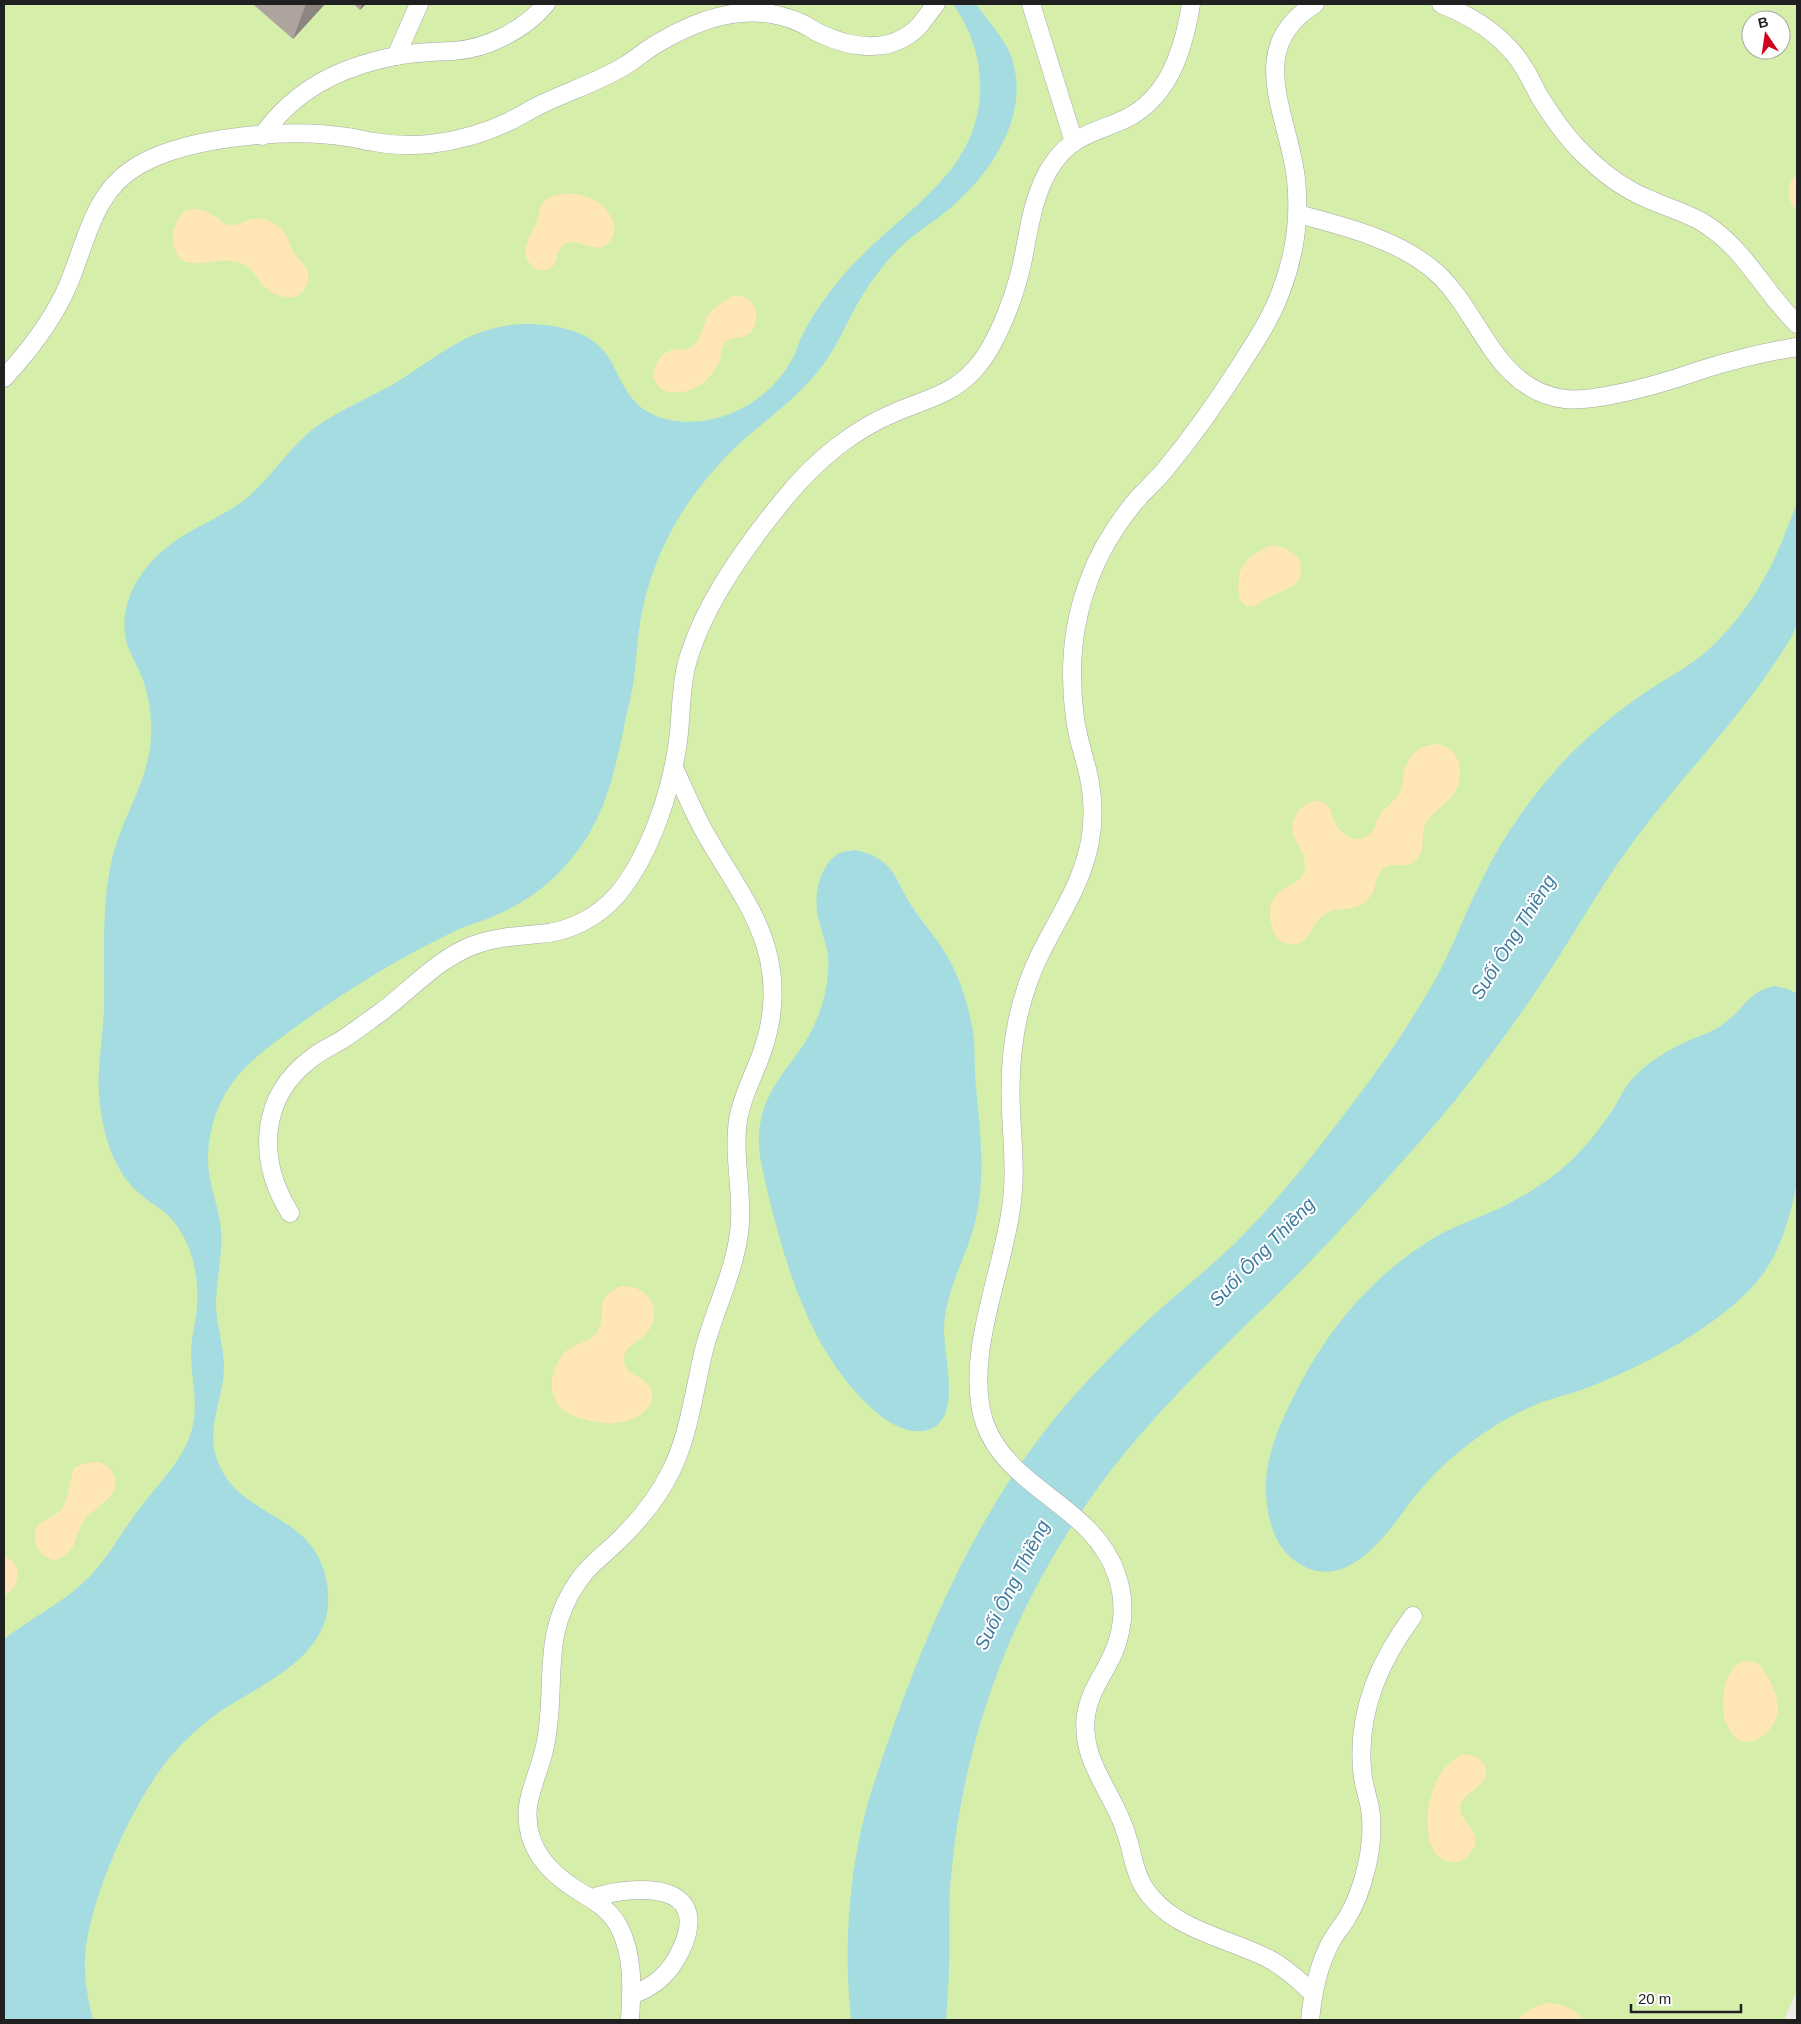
<svg xmlns="http://www.w3.org/2000/svg" width="1801" height="2024" font-family="Helvetica,sans-serif">
  <rect width="100%" height="100%" fill="#f1ece6"/>
  <!-- grass -->
  <path fill="#d5eeaa" fill-rule="evenodd" d="M4,4h1793v1986l-13,30h-1780zM1751,20h30v30h-30z"/>
  <!-- sand -->
  <g fill="#ffe6b7">
    <path d="M1797,173v39c-10,-13 -12,-26 0,-39z"/>
    <path d="M575,194c11,3 23,5 30,14 6,9 13,17 8,28 -13,27 -35,-4 -51,10 -8,8 -3,24 -19,24 -4,0 -8,-1 -11,-4 -15,-14 0,-31 5,-45 3,-10 2,-17 11,-23 8,-4 18,-4 27,-4z"/>
    <path d="M195,209c7,1 12,2 18,6 6,3 8,8 15,10 10,2 17,-5 26,-6 15,-2 31,8 35,23 4,17 16,19 19,31 2,6 -1,13 -5,18 -10,12 -30,5 -40,-6 -7,-7 -10,-17 -20,-21 -27,-13 -63,18 -70,-22 -2,-12 4,-22 12,-31z"/>
    <path d="M732,296c4,0 8,0 12,1 13,5 17,24 7,35 -8,8 -20,3 -27,12 -3,5 -3,10 -4,15 -8,21 -27,36 -50,33 -10,-1 -16,-9 -17,-18l5,-14 7,-7 9,-4 9,1 9,-3 6,-6 9,-24 7,-9z"/>
    <path d="M1272,545c20,4 34,12 27,35 -8,9 -19,12 -30,17 -4,2 -9,6 -13,8 -20,8 -19,-22 -16,-33 5,-14 20,-22 32,-27z"/>
    <path d="M1435,744c3,1 8,1 11,3 18,9 17,35 6,49 -8,10 -20,16 -26,27 -6,11 0,26 -9,36 -10,12 -22,2 -32,8 -10,5 -7,22 -17,32 -13,14 -27,7 -41,14 -18,8 -15,38 -42,30 -6,-2 -10,-6 -12,-13 -6,-15 -4,-33 12,-42 9,-5 16,-7 19,-17 7,-22 -25,-35 -5,-60 6,-8 20,-15 29,-5 4,4 4,12 7,17 8,14 23,23 36,10 5,-4 4,-8 6,-13 4,-11 16,-16 22,-26 4,-7 3,-14 5,-22 5,-17 13,-25 31,-28z"/>
    <path d="M621,1286c13,0 21,3 29,13 4,5 5,12 4,18 -4,25 -28,23 -30,41 -2,19 22,16 27,32 6,21 -20,32 -37,33 -9,1 -18,-1 -26,-3 -6,-2 -13,-3 -19,-6 -24,-13 -20,-45 -4,-62 9,-9 25,-9 32,-20 12,-19 -6,-33 24,-46z"/>
    <path d="M97,1462c9,2 14,5 17,14 8,22 -22,31 -31,46 -11,16 -4,32 -29,38 -8,-2 -14,-6 -17,-14 -10,-26 15,-25 25,-37 6,-8 8,-29 12,-41l12,-5z"/>
    <path d="M4,1556c19,8 18,31 0,39z"/>
    <path d="M1744,1661c14,0 19,6 25,18 5,10 9,19 9,30 -1,24 -35,49 -49,20 -11,-20 -8,-59 15,-68z"/>
    <path d="M1460,1755c8,0 16,0 21,6 19,22 -20,30 -21,46 -1,17 28,25 9,48 -4,4 -8,7 -13,7 -38,2 -31,-60 -19,-82 5,-11 14,-18 23,-25z"/>
    <path d="M1547,2003c16,1 26,5 37,17h-67c9,-9 17,-14 30,-17z"/>
  </g>
  <!-- water -->
  <g fill="#a4dce1">
    <path d="M953,4h23c12,17 27,32 35,52 21,58 -20,118 -63,154 -20,16 -41,28 -58,48 -14,16 -26,33 -36,52 -12,23 -22,45 -39,65 -30,35 -71,59 -101,95 -33,37 -59,84 -70,133 -6,25 -7,49 -10,75 -2,16 -7,33 -10,49 -11,53 -21,97 -58,138 -19,22 -45,40 -72,51 -11,5 -23,8 -35,13 -61,29 -119,65 -173,105 -20,15 -41,30 -55,51 -15,21 -22,46 -23,71 -1,26 11,49 13,74 2,26 -5,50 -5,76 1,21 8,41 8,62 -1,36 -21,62 -4,99 23,49 88,48 104,104 5,16 6,34 1,50 -14,43 -67,66 -103,89 -20,14 -40,32 -55,51 -35,43 -79,141 -82,197 -1,21 3,42 8,62h-89v-381c26,-20 55,-34 79,-56 22,-20 34,-44 51,-67 21,-30 51,-55 59,-91 6,-29 -5,-56 -1,-85 1,-8 3,-16 4,-24 4,-27 0,-58 -14,-82 -12,-23 -26,-26 -43,-41 -27,-23 -38,-65 -40,-99 -2,-28 4,-57 5,-85 1,-49 -3,-97 7,-145 9,-45 38,-81 40,-127 1,-20 -2,-41 -9,-60 -5,-11 -11,-22 -15,-33 -10,-38 11,-73 39,-96 25,-21 57,-30 82,-51 22,-19 37,-43 58,-62 25,-22 56,-33 84,-49 54,-32 85,-68 154,-61 16,2 32,5 46,14 21,14 23,29 35,49 19,35 61,39 96,29 31,-9 58,-32 73,-61 5,-11 3,-11 9,-22 9,-18 21,-35 34,-51 32,-41 78,-70 112,-111 41,-51 41,-116 4,-168z"/>
    <path d="M1797,503c0,28 0,55 0,82 0,12 2,25 0,36 -2,14 -13,28 -21,40 -43,66 -99,120 -145,184 -29,39 -52,81 -79,122 -41,63 -86,123 -136,179 -42,48 -85,95 -130,140 -53,52 -109,104 -157,162 -37,44 -68,92 -95,143 -46,88 -74,186 -83,285 -3,30 -1,60 -2,90 0,18 -2,36 -3,54h-95c-6,-59 -4,-117 7,-175 7,-39 21,-77 34,-115 42,-119 96,-237 180,-332 27,-30 55,-59 85,-86 25,-22 52,-44 76,-67 47,-46 86,-97 125,-149 28,-36 54,-76 77,-116 17,-30 28,-62 43,-92 18,-39 42,-76 70,-109 29,-35 66,-66 104,-91 19,-12 37,-22 54,-36 30,-27 54,-61 70,-97 8,-17 14,-35 21,-52z"/>
    <path d="M855,850c41,9 38,28 58,58 14,21 31,38 41,61 10,22 17,46 20,70 1,15 0,31 2,47 4,45 10,88 0,132 -8,38 -30,69 -32,109 -1,28 22,101 -23,104 -20,2 -39,-13 -53,-26 -57,-56 -80,-131 -99,-207 -6,-27 -14,-51 -8,-79 8,-34 29,-52 46,-80 9,-16 16,-33 19,-50 2,-10 3,-23 2,-33 -2,-14 -7,-26 -10,-39 -5,-21 2,-56 24,-65 4,-1 9,-1 13,-2z"/>
    <path d="M1774,986l14,3 9,5 -1,193c-6,30 -14,58 -31,84 -35,51 -129,100 -187,120 -12,4 -24,7 -36,11 -32,13 -63,32 -89,55 -15,12 -29,28 -41,43 -26,35 -68,98 -118,60 -25,-18 -31,-61 -27,-89 4,-26 13,-47 25,-71 32,-66 77,-122 140,-161 22,-13 46,-21 68,-31 20,-10 41,-22 58,-36 21,-17 39,-39 54,-61 7,-11 12,-23 20,-32 15,-16 35,-29 56,-38 13,-6 28,-10 39,-20 19,-15 22,-29 47,-35z"/>
  </g>
  <g fill="none" stroke-linecap="round" stroke-linejoin="round">
    <!-- lane casing -->
    <g stroke="#a7a7a7" stroke-width="19">
      <g id="lane">
        <polyline points="1031,4 1074,142"/>
        <path d="M1441,4c28,11 55,27 74,51 10,12 16,25 23,39 15,25 32,49 54,68 18,17 38,30 61,39 16,7 33,12 49,21 43,26 61,69 95,102"/>
        <polyline points="396,56 419,4"/>
        <path d="M262,136c33,-47 78,-69 134,-80 19,-4 38,-4 57,-5 34,-2 71,-21 93,-47"/>
        <path d="M1298,214c45,12 95,24 133,54 49,39 61,122 134,131 14,2 28,-1 41,-3 34,-6 64,-15 95,-26 32,-10 64,-18 96,-23"/>
        <path d="M4,378c24,-26 46,-54 61,-86 22,-47 25,-99 74,-127 50,-29 151,-37 208,-28 9,1 18,4 27,5 18,3 38,4 56,2 27,-3 55,-11 80,-23 12,-6 23,-13 34,-18 28,-13 56,-22 82,-38 11,-7 20,-15 32,-22 24,-14 55,-28 83,-30 20,-2 42,2 60,10 7,3 13,8 20,11 32,15 71,20 98,-8 6,-7 11,-15 17,-22"/>
        <path d="M290,1213c-33,-53 -31,-116 22,-155 8,-7 19,-12 28,-17 14,-9 27,-19 41,-29 31,-23 56,-53 93,-67 22,-8 43,-9 65,-11 31,-2 59,-17 79,-40 34,-42 55,-108 61,-161 2,-22 2,-44 7,-66 15,-60 61,-123 100,-170 29,-36 68,-68 110,-85 30,-13 56,-17 79,-43 22,-24 40,-74 47,-105 7,-34 11,-73 32,-102 17,-24 37,-29 62,-39 51,-19 67,-70 75,-119"/>
        <path d="M592,1898c44,-14 121,-17 89,52 -11,23 -26,37 -50,45"/>
        <path d="M1313,1994c-14,-14 -27,-26 -44,-35 -43,-22 -99,-29 -126,-73 -8,-14 -10,-29 -14,-43 -3,-11 -7,-22 -12,-32 -15,-32 -36,-58 -31,-96 3,-20 13,-34 22,-51 15,-27 19,-59 9,-88 -22,-70 -108,-86 -132,-152 -23,-67 20,-155 27,-223 4,-31 0,-61 -1,-91 -2,-41 2,-84 16,-124 16,-50 54,-92 63,-145 4,-22 3,-46 -2,-68 -4,-18 -11,-36 -13,-55 -6,-44 -3,-92 13,-135 11,-31 30,-62 52,-87 8,-8 16,-16 24,-25 29,-35 55,-72 79,-110 15,-23 29,-45 38,-70 14,-36 19,-74 15,-112 -7,-64 -53,-131 19,-175"/>
        <path d="M630,2020c2,-31 4,-66 -12,-95 -10,-17 -25,-25 -41,-35 -31,-19 -53,-45 -49,-84 3,-20 13,-40 17,-60 13,-62 -6,-110 34,-166 10,-15 26,-26 39,-39 21,-20 41,-45 54,-72 18,-38 22,-79 32,-119 11,-43 33,-82 36,-127 2,-34 -7,-69 -2,-103 4,-24 15,-43 23,-65 11,-30 15,-64 8,-96 -10,-47 -42,-86 -65,-128 -11,-20 -20,-42 -30,-63"/>
        <path d="M1310,2020c3,-28 8,-55 22,-80 4,-7 10,-14 15,-22 9,-15 15,-32 19,-49 5,-18 7,-42 4,-61 -2,-10 -5,-19 -7,-30 -8,-60 14,-114 50,-162"/>
      </g>
    </g>
    <!-- lane -->
    <use href="#lane" stroke="#fff" stroke-width="18"/>
  </g>
  <!-- wall -->
  <g fill="#aea39f">
    <polygon points="253,4 325,4 293,39"/>
    <polygon points="354,4 366,4 360,10"/>
  </g>
  <!-- shaded-wall -->
  <g fill="#8d8582">
    <polygon points="306,4 325,4 293,39"/>
    <polygon points="362,4 366,4 360,10"/>
  </g>
  <g text-anchor="middle" dominant-baseline="central" stroke-width="4" stroke-linejoin="round" paint-order="stroke">
    <!-- water labels -->
    <g font-size="19" font-style="italic" fill="#3d7b9e" stroke="#fff">
      <text transform="translate(1513 937) rotate(-58)">Suối Ông Thiềng</text>
      <text transform="translate(1262 1252) rotate(-46)">Suối Ông Thiềng</text>
      <text transform="translate(1012 1585) rotate(-63)">Suối Ông Thiềng</text>
    </g>
  </g>
  <!-- border -->
  <rect width="1801" height="2024" fill="none" stroke="#202020" stroke-width="10"/>
  <!-- north arrow -->
  <g transform="translate(1766 35) rotate(347)"><circle r="24" fill="#ffffff" stroke="#a6a6a6"/>
  <path d="M0-4L9 19L0 12L-9 19Z" fill="#d1001d"/>
  <text y="-8" font-size="14" font-weight="bold" text-anchor="middle" fill="#202020">B</text>
  </g>
  <!-- scale -->
  <path d="M1631 2004v8h110v-8" fill="none" stroke="#202020" stroke-width="2.5"/>
  <text x="1638" y="2004" font-size="15" fill="#202020" stroke="#ffffff" stroke-width="4" paint-order="stroke">20 m</text>
</svg>
